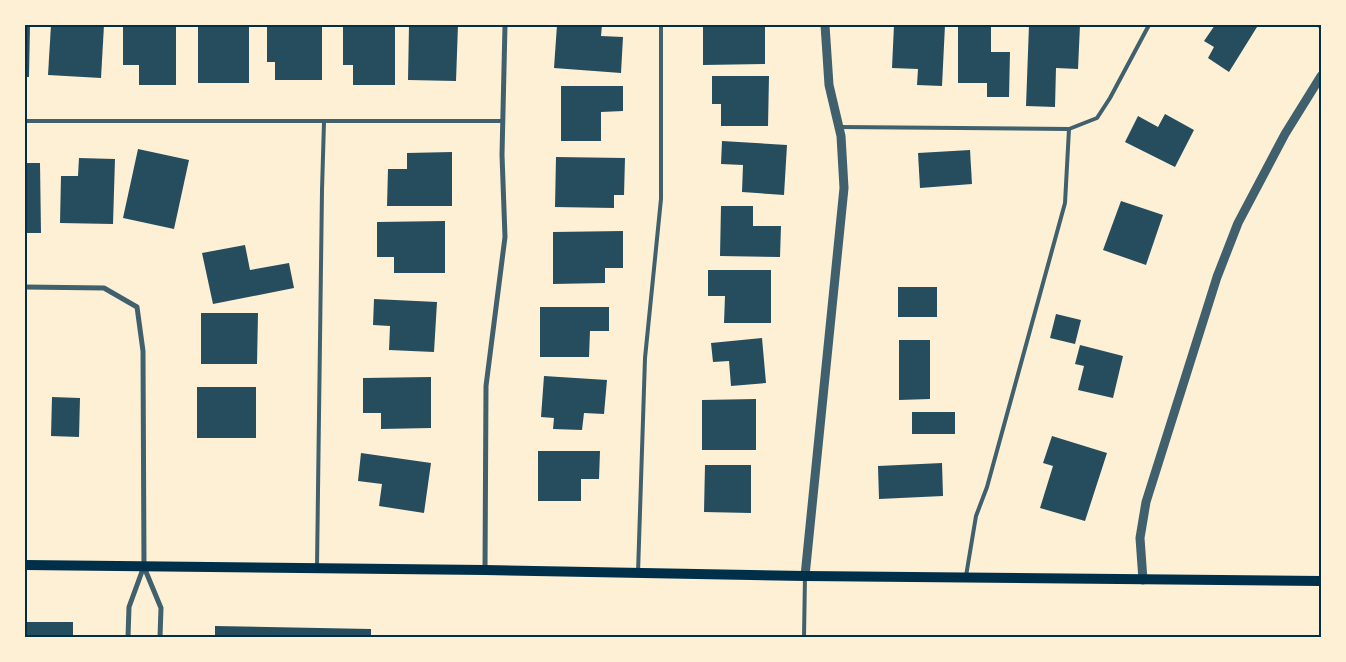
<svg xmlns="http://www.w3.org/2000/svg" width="1346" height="662" font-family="'Sofia Sans Condensed',sans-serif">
  <rect width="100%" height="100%" fill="#fdf0d5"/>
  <!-- building -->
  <g fill="#264d5e">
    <polygon points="25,25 30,25 29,77 25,77"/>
    <polygon points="51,25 104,25 101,78 48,75"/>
    <polygon points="123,25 176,25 176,85 139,85 139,65 123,65"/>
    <rect x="198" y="25" width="51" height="58"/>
    <polygon points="267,25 322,25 322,80 275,80 275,62 267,62"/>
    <polygon points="343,25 395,25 395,85 353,85 353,65 343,65"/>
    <polygon points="409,25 458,25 456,81 408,80"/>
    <polygon points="557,25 602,25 601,36 623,37 621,73 554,68"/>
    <polygon points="703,25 765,25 765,64 703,65"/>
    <polygon points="894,25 945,25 942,86 917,85 918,69 892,68"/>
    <polygon points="958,25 991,25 991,52 1010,52 1009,97 987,97 987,83 958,83"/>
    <polygon points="1029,25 1080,25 1078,69 1056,68 1055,107 1026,106"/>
    <polygon points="1215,25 1255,25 1257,27 1229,72 1208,58 1214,47 1204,41"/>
    <polygon points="712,76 769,76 768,126 721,126 721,104 712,104"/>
    <polygon points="561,86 623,86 623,111 601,112 601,141 561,141"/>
    <polygon points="1165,114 1194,130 1175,167 1125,142 1138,116 1158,127"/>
    <polygon points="722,141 787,145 784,195 742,192 743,165 721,164"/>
    <polygon points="138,149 189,160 174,229 123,218"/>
    <polygon points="970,150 972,184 920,188 918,153"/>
    <polygon points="452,152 452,206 387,206 388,169 407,169 407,153"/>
    <polygon points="556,157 625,158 624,195 614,195 614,208 555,207"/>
    <polygon points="79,158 115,159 113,224 60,223 61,176 78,176"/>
    <polygon points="25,163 40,163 41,233 25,233"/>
    <polygon points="1121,201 1163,215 1146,265 1103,250"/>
    <polygon points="721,206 753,206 753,226 781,226 780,257 720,256"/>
    <polygon points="445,221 445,273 394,273 394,257 377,257 377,222"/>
    <polygon points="623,231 623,268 605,268 605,283 553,284 553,232"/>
    <polygon points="245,245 250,270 289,263 294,288 213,304 202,253"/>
    <polygon points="708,270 771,270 771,323 724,323 725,296 708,296"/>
    <rect x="898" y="287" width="39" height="30"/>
    <polygon points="374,299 437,302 434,352 389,350 390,326 373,325"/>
    <polygon points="540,307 609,307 609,331 590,331 589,357 540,357"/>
    <polygon points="201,313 258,313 257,364 201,364"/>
    <polygon points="1056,314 1081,320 1075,344 1050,338"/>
    <polygon points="762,338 766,383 731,386 729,361 713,362 711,343"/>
    <polygon points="899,340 930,340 930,399 899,400"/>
    <polygon points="1080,345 1123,356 1113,398 1078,390 1084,366 1075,364"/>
    <polygon points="544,376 607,380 604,414 584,413 582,430 553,429 554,418 541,417"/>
    <polygon points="431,377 431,428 381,429 381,413 363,413 363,378"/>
    <rect x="197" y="387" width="59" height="51"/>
    <polygon points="52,397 80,398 79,437 51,436"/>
    <polygon points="756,399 756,450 702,450 702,400"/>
    <rect x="912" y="412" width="43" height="22"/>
    <polygon points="1052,436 1107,453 1085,521 1040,508 1053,466 1043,463"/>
    <polygon points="538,451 600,451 599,479 581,479 581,501 538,501"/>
    <polygon points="361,453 431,463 424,513 379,506 382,484 358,481"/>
    <polygon points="942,463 943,496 879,499 878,466"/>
    <polygon points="705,465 751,465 751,513 704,512"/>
    <rect x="25" y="622" width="48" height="15"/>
    <polygon points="215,626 371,629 371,637 215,637"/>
  </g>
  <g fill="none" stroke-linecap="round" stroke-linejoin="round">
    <!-- service -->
    <g stroke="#3f606c" stroke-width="4">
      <polyline points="25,121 503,121"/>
      <polyline points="840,127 1069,129 1097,118 1110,98 1149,25"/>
      <polyline points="317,567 322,190 324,122"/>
      <polyline points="638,573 645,358 661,199 661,25"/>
      <polyline points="966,576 976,516 987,487 1065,203 1069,129"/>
      <polyline points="804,637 805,576"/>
    </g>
    <!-- minor -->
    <g stroke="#3f606c" stroke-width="5">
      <polyline points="1319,25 1321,26"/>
      <polyline points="25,287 104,288 137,307 143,351 144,566 129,607 128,637"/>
      <polyline points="144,567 161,608 160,637"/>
      <polyline points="485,570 486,386 505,237 502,155 505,25"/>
    </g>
    <!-- tertiary -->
    <g stroke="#3f606c" stroke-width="9">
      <polyline points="805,576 844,188 841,136 829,85 825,25"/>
      <polyline points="1143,580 1140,538 1146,502 1217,277 1238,223 1285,134 1321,76"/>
    </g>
    <!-- secondary -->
    <polyline stroke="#003049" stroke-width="10" points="25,565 485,570 805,576 1321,581"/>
  </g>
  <!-- border -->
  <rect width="1346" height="662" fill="none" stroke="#fdf0d5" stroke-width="52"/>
  <rect x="26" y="26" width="1294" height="610" fill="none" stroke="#003049" stroke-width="2"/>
</svg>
